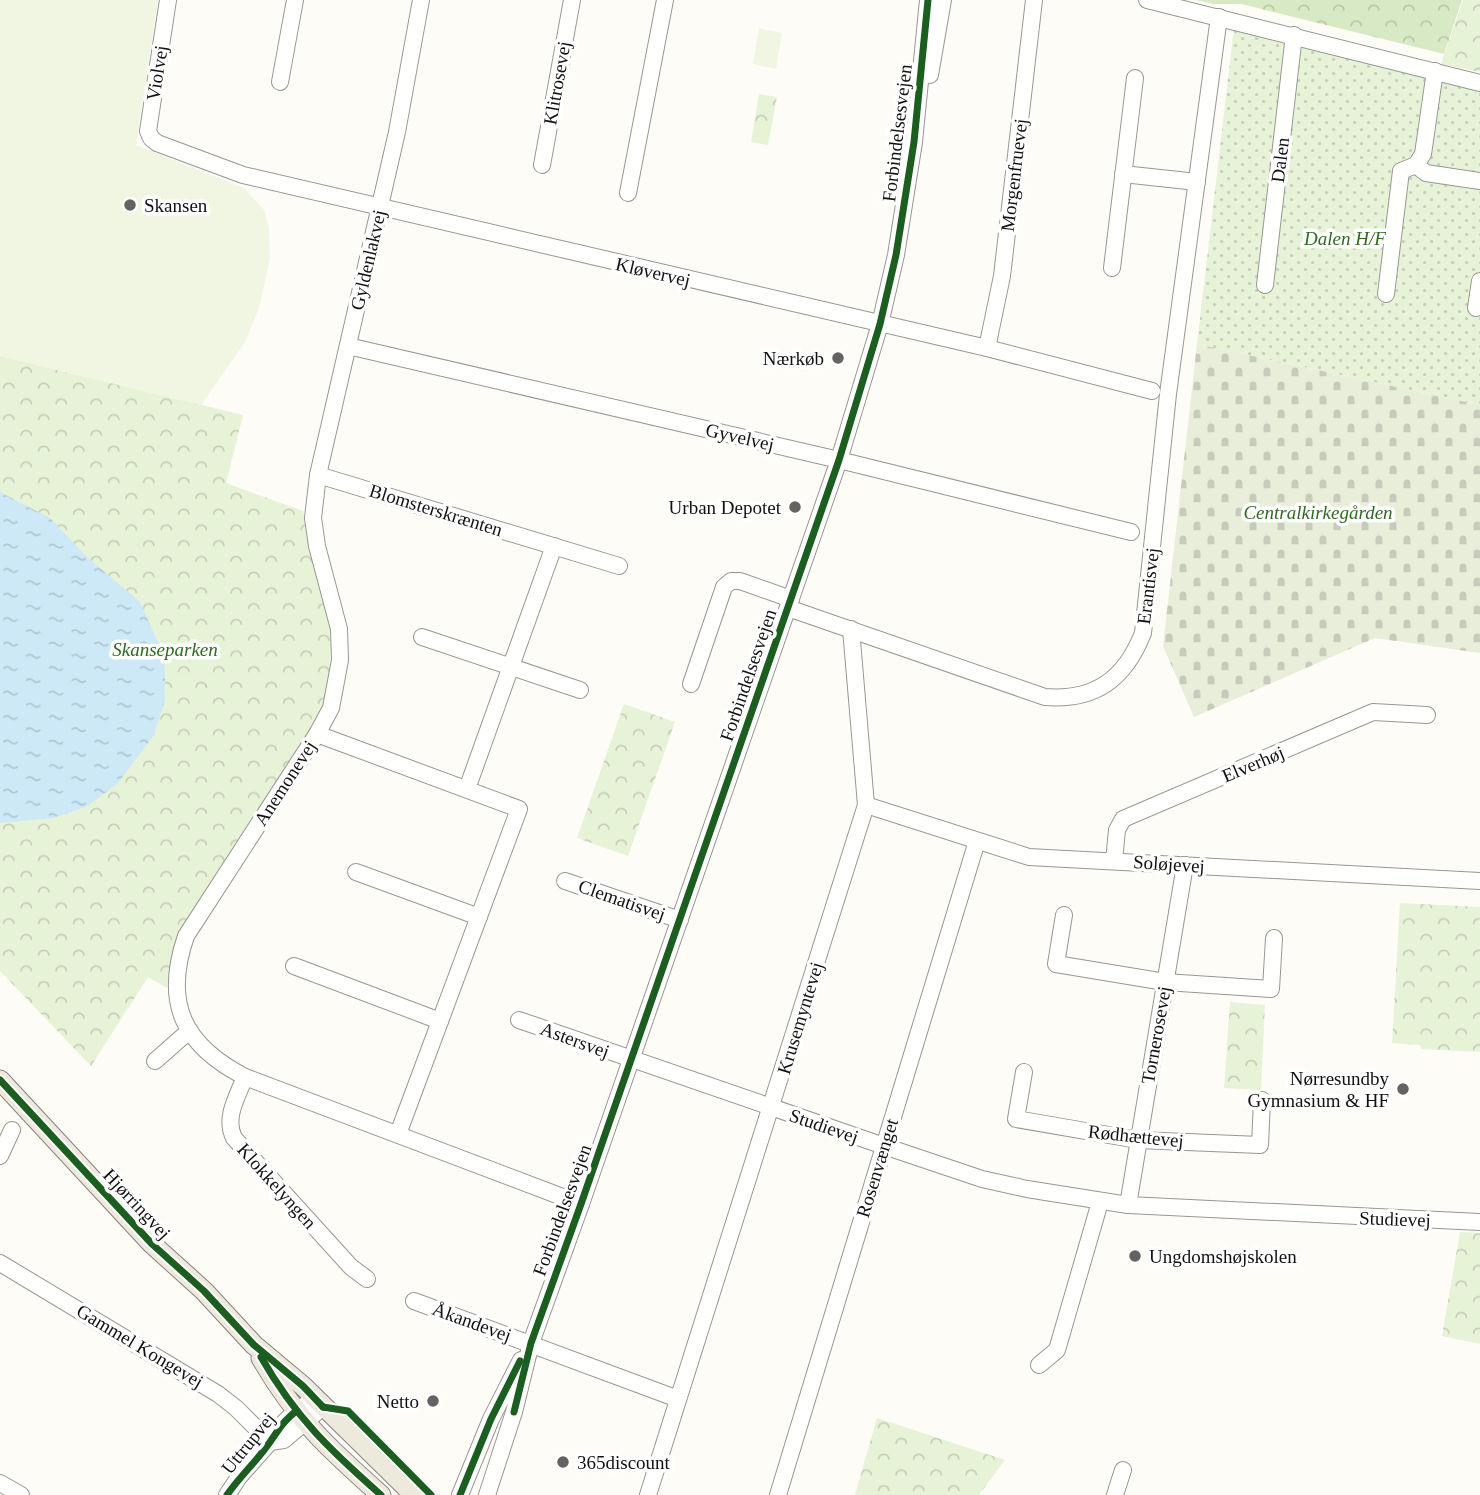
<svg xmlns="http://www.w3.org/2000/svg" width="1480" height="1495" font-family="'Times New Roman',serif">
  <defs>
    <pattern id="grass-dots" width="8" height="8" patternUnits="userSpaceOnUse" patternTransform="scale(1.75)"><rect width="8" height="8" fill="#e7f3d7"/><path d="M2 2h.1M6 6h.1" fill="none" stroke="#c5cfb8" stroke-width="1.8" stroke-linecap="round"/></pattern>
    <pattern id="forest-crowns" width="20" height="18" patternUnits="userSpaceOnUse" patternTransform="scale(1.75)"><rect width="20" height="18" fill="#d8eac5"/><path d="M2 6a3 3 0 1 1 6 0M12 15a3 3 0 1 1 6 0" fill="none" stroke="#b8c8a8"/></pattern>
    <pattern id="cemetery-stones" width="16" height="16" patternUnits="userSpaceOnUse" patternTransform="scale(1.75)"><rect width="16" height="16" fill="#e9eedb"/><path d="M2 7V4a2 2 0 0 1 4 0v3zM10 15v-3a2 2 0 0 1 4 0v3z" fill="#c7cbbb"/></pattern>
    <pattern id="park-crowns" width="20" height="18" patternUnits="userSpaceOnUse" patternTransform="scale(1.75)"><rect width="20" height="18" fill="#e7f3d7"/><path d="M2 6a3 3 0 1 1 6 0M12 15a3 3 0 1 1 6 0" fill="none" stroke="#c5cfb8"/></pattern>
    <pattern id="water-ripples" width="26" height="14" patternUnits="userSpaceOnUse" patternTransform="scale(1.75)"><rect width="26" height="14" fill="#cde8f7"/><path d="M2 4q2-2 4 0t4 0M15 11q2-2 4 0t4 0" fill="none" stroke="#afc6d3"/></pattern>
  </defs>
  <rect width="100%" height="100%" fill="#fdfcf7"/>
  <!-- grass -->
  <polygon fill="url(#grass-dots)" points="1234,28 1480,89 1480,405 1197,344"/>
  <!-- forest -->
  <polygon fill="url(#forest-crowns)" points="1195,0 1462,0 1444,54 1241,4 1213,4"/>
  <!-- cemetery -->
  <polygon fill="url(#cemetery-stones)" points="1197,344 1480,405 1480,653 1375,638 1194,717 1163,646"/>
  <!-- park -->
  <g fill="url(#park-crowns)">
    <polygon points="1463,0 1480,0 1480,72 1441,64"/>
    <polygon points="759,94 777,97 768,145 751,142"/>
    <polygon points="0,356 243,415 226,483 303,511 332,636 327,693 316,723 179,933 171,958 167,988 148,977 91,1066 0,971"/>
    <polygon points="624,704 675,722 628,856 577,838"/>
    <polygon points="1400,903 1480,907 1480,1052 1421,1049 1420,1045 1392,1043"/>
    <polygon points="1230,1002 1265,1005 1261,1090 1224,1088"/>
    <polygon points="1460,1232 1480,1233 1480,1344 1442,1336"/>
    <polygon points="877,1418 1005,1460 979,1495 855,1495"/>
  </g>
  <!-- pitch -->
  <g fill="#f0f6e1">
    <polygon points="0,0 158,0 136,145 244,188 264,210 269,229 270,258 259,308 245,342 201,405 0,356"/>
    <polygon points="759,28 782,33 776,69 753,64"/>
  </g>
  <!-- water -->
  <polygon fill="url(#water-ripples)" points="0,492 50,518 86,556 140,602 165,658 165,700 154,735 118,783 88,806 53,818 0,823"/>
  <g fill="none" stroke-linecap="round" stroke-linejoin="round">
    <!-- minor casing -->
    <g stroke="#979795" stroke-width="18">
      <g id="minor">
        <polyline points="168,0 148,131 151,138 157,143 243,175 987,348 1152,391"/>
        <path d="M421,0l-24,132 -79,343 -5,43 4,28 22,83 1,31 -9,48 -14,26 -131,202c-23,67 -3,109 59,141l336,127"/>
        <polyline points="1147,0 1480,83"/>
        <polyline points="930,75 943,0"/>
        <polyline points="280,82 295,0"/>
        <polyline points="542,165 572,0"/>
        <polyline points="1416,165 1423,154 1435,71"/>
        <polyline points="1123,174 1197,182"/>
        <polyline points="628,193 665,0"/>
        <polyline points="1112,268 1135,78"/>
        <polyline points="1265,285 1294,35"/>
        <polyline points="1386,294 1401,171 1416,165 1426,173 1480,181"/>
        <polyline points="1476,308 1480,281"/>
        <polyline points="348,346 839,460 1131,532"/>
        <polyline points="987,348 1002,276 1034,0"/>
        <polyline points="318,475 619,566"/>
        <path d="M788,608l257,89c50,4 80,-18 98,-64l25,-239 51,-377"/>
        <polyline points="422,637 580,690"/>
        <polyline points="691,684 724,587 731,581 740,581 791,599"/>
        <polyline points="317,734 519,809 398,1134"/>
        <polyline points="467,789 554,546"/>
        <polyline points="866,805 1029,857 1480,881"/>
        <polyline points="1114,861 1117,830 1123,819 1373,712 1427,715"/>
        <polyline points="356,872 479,917"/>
        <polyline points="565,881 680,920"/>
        <polyline points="1064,915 1056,964 1165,982 1271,989 1274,938"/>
        <polyline points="294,966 440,1021"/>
        <polyline points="519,1020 884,1146 982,1179 1027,1189 1128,1205 1480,1222"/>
        <polyline points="155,1061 189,1031"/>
        <polyline points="1024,1072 1016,1119 1138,1140 1260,1145 1262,1100"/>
        <path d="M245,1077c-8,20 -21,41 -11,61l117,129 16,12"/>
        <polyline points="0,1156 12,1130"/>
        <polyline points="1128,1205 1185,865"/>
        <polyline points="0,1263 218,1394 236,1408 270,1442"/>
        <polyline points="414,1301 678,1399"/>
        <polyline points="1039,1365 1057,1350 1100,1202"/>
        <polyline points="270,1442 284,1440 323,1407"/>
        <polyline points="0,1483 21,1495"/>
        <polyline points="227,1495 239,1477 270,1442 276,1430 295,1412 315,1398"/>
        <polyline points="460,1495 491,1419 521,1360"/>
        <polyline points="487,1495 514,1412 531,1343 581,1204 839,460 880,324 896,255 914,142 928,0"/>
        <polyline points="648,1495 866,805 851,629"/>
        <polyline points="778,1495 977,841"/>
        <polyline points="1115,1495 1123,1470"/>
      </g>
    </g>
    <!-- major casing -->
    <g stroke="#858482" stroke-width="21">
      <g id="major">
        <polyline points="0,1080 152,1244 204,1291 254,1345 303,1386 414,1495"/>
        <path d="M261,1358c35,61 69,92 120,137"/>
      </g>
    </g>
    <!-- minor -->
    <use href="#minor" stroke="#fffffe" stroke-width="16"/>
    <!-- major -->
    <use href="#major" stroke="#ede9dc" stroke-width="19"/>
    <!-- cycleway casing -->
    <g stroke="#fff" stroke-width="11">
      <g id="cycleway">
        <polyline points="0,1080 152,1244 204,1291 254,1345 303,1386 323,1407"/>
        <path d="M261,1357c35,61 68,92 120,138"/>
        <polyline points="323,1407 348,1411 431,1495"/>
        <polyline points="514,1412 531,1343 581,1204 839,460 880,324 896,255 914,142 928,0"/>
        <path d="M227,1495c13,-19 30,-34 43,-53 10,-14 11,-18 25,-30"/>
        <polyline points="460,1495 491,1419 520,1361"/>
      </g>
    </g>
    <!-- cycleway -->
    <use href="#cycleway" stroke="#1b5e20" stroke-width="7"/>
  </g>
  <!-- markers -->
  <g fill="#646362" stroke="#fff" stroke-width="2.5">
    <circle cx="130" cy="205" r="7"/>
    <circle cx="838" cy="358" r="7"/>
    <circle cx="795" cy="507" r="7"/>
    <circle cx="1403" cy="1089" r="7"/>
    <circle cx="1135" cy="1256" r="7"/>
    <circle cx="433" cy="1401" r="7"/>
    <circle cx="563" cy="1462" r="7"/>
  </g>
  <g text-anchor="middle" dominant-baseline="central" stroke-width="7" stroke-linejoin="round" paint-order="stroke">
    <!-- street labels -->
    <g font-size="19" fill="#111" stroke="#fff">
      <text transform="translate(157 73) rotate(-81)">Violvej</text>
      <text transform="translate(557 83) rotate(-80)">Klitrosevej</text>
      <text transform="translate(897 133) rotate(-83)">Forbindelsesvejen</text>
      <text transform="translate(1280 160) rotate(-83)">Dalen</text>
      <text transform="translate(1014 175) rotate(-83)">Morgenfruevej</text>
      <text transform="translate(368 260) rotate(-77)">Gyldenlakvej</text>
      <text transform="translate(653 272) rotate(13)">Kløvervej</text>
      <text transform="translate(740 437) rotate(13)">Gyvelvej</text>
      <text transform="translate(436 510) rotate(17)">Blomsterskrænten</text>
      <text transform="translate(1148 586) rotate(-83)">Erantisvej</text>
      <text transform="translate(748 675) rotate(-71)">Forbindelsesvejen</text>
      <text transform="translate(1253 764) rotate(-23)">Elverhøj</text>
      <text transform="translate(285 783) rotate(-57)">Anemonevej</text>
      <text transform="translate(1169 864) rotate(4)">Soløjevej</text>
      <text transform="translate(622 900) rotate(19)">Clematisvej</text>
      <text transform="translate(800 1018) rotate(-73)">Krusemyntevej</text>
      <text transform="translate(1156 1035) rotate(-80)">Tornerosevej</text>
      <text transform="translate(575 1040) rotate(20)">Astersvej</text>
      <text transform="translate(824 1126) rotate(19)">Studievej</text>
      <text transform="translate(1136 1136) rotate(6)">Rødhættevej</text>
      <text transform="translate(877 1168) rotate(-73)">Rosenvænget</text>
      <text transform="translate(277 1186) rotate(48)">Klokkelyngen</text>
      <text transform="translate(137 1204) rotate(47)">Hjørringvej</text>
      <text transform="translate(562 1210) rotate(-70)">Forbindelsesvejen</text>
      <text transform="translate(1395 1219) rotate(2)">Studievej</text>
      <text transform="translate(472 1322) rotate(20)">Åkandevej</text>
      <text transform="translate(140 1346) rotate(31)">Gammel Kongevej</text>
      <text transform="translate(248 1443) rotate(-51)">Uttrupvej</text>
    </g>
    <!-- poi labels -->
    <g font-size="19" fill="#111" stroke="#fff" text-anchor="end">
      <text x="144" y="205" text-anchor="start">Skansen</text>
      <text x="824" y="358">Nærkøb</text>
      <text x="781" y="507">Urban Depotet</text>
      <text x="1389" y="1078">Nørresundby<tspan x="1389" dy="22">Gymnasium &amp; HF</tspan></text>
      <text x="1149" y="1256" text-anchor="start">Ungdomshøjskolen</text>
      <text x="419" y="1401">Netto</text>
      <text x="577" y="1462" text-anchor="start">365discount</text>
    </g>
    <!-- park labels -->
    <g font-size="19" font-style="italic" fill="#2f6b1f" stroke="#fff">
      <text x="1345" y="238">Dalen H/F</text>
      <text x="1318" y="512">Centralkirkegården</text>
      <text x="165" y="649">Skanseparken</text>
    </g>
  </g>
</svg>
